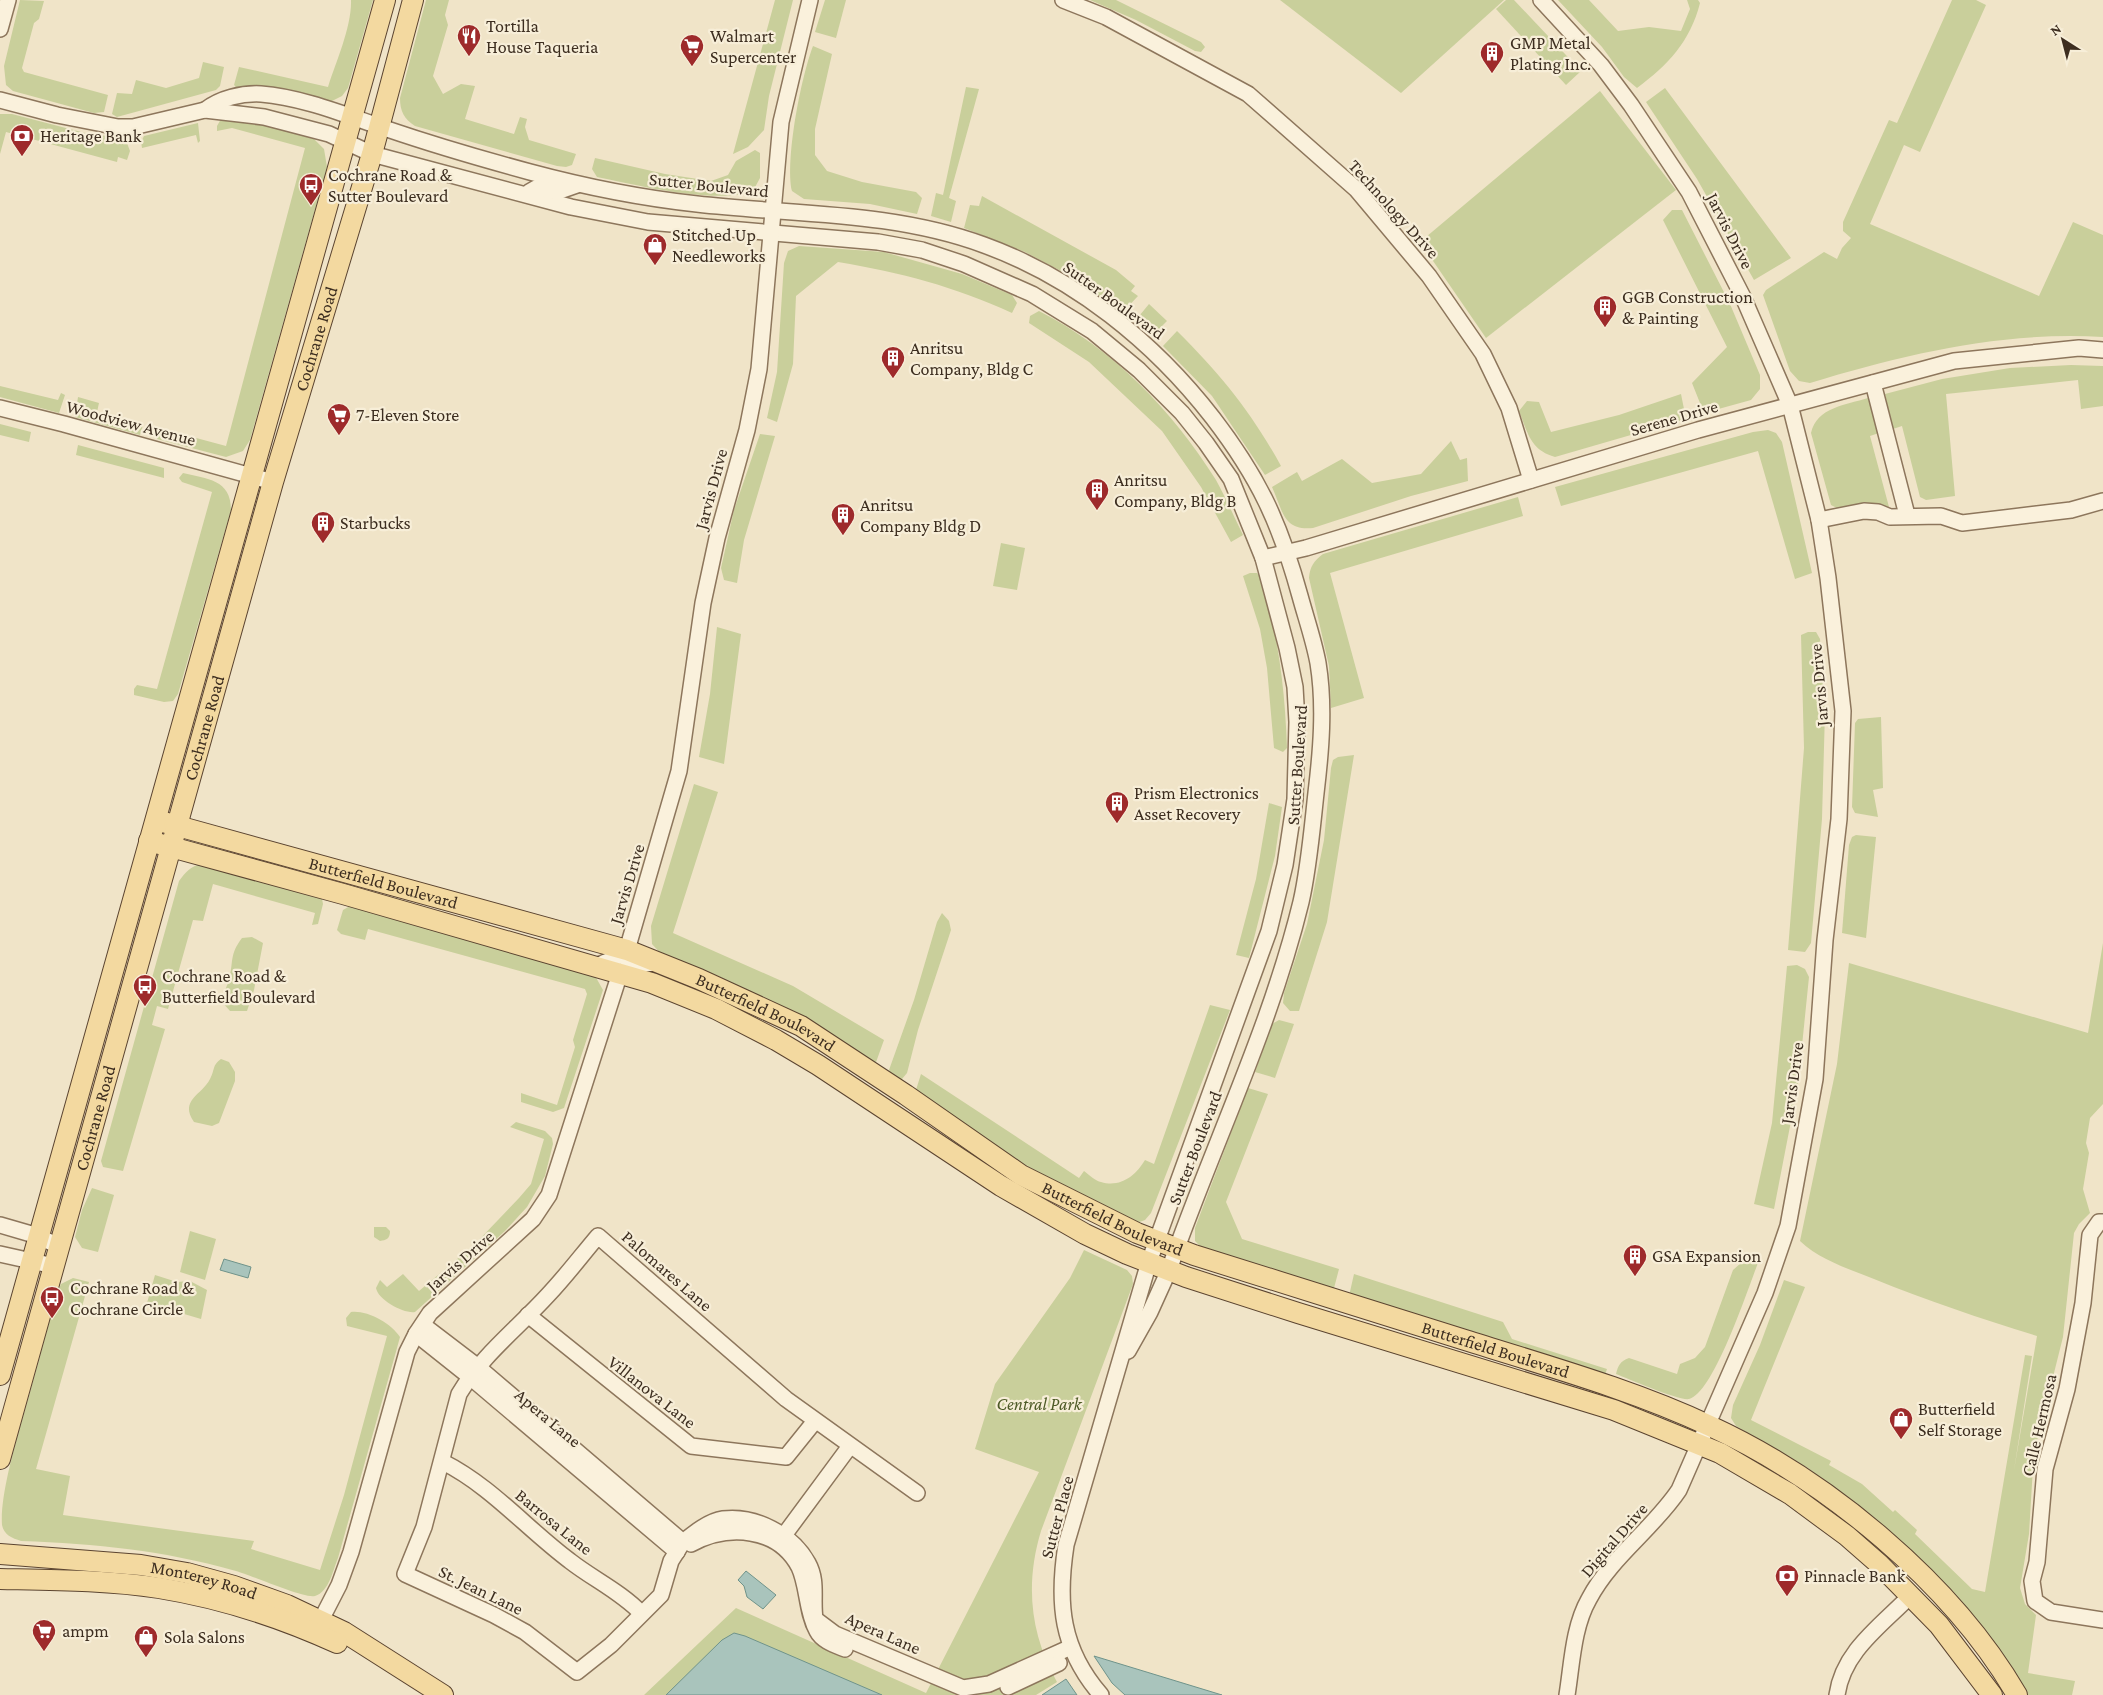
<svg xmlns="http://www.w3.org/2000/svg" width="2103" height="1695" font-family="'Crimson Pro',serif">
  <rect width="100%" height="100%" fill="#f0e4c8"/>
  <!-- green -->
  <g fill="#c9cf9b">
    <polygon points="20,0 44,1 39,19 34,23 22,68 24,72 108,95 104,112 94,113 13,91 6,85 4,66"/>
    <path d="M351,0h22l-25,88 -6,8 -12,6 -93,-14 -3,-3 5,-18 89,20c8,-25 24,-61 23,-87z"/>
    <path d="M426,0h23l-4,15 3,10 -15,51 10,18 18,-10 14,2 -10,33 49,15 6,-17 7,2 -2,8 4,13 47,14 -4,11 -6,2 -9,-1 -142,-40c-11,-7 -15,-15 -15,-28z"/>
    <polygon points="775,0 793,0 769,96 764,130 748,147 733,154"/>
    <polygon points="825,0 846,0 836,38 815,32"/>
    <polygon points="1090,0 1116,0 1201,42 1205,47 1201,52 1195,51 1136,20"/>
    <polygon points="1280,0 1504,0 1401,93"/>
    <polygon points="1506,0 1514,0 1581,71 1566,85 1496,9"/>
    <path d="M1558,0h31l29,31 31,-4 32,4 9,-22 -3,-9h11l2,3c-10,39 -32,62 -63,85l-13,-11 -22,-30z"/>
    <path d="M1952,0h24l10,5 -66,147 -16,-7 -34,79 169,72 34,-74 30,13v102c-100,-6 -198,17 -293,46l-11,-2 -9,-10 -27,-76 3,-5 58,-38 13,7 5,-11 9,-10 -8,-7v-9l46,-102 8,3z"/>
    <path d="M813,46l19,8 -17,75v26l12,16 35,11 54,10 6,6 -5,16 -47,-10 -66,-5 -12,-8c-7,-31 9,-114 21,-145z"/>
    <polygon points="203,62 224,67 220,86 216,90 117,117 112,114 117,93 132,94 136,80 166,88 199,78"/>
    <polygon points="966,87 979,89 949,198 956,201 951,222 931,216 936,193 943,195"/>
    <polygon points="1665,88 1791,258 1754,280 1697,179 1646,102"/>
    <polygon points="1600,91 1676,190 1486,338 1420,242"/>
    <polygon points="0,114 12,114 89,134 125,138 130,151 127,160 118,157 117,162 6,132 0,154"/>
    <polygon points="221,119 246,120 314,139 324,149 327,167 250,440 243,451 226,457 157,439 159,428 226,446 305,148 232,128 217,131 217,126"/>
    <polygon points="198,123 200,141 198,143 196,135 142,148 141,142 144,136"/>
    <path d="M755,150l5,3v25l-7,13c-37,14 -116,-6 -156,-14l-5,-8 3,-11 70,16 46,7 17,-6 8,-14z"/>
    <polygon points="982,196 1116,270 1135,286 1131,291 1138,296 1122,313 1078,280 1025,252 964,228 970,205 979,206"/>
    <polygon points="1672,210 1682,210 1730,304 1760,375 1760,389 1751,400 1704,413 1692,383 1727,347 1663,220"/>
    <path d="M799,246l85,6 78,22 50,21 5,8 -5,10c-59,-27 -110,-40 -174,-51l-42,34 -3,68 -16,58 -10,-4 10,-46 7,-109 4,-12z"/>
    <polygon points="1149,304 1167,321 1152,336 1135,321"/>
    <path d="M1039,311c73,37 134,100 177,169 10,18 18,37 27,55l-12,7 -30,-55 -39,-56 -73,-69 -60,-39 1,-7z"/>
    <path d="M1177,331c44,44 73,79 104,135l-16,9 -53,-79 -49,-50z"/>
    <polygon points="2071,365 2103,366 2103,406 2081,409 2078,380 1946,394 1955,496 1926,500 1920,497 1902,426 1893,429 1885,394 1942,379 2010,368"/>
    <polygon points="0,386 58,400 61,393 65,395 59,413 0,397"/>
    <path d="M1681,394l5,25 -131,38c-25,-7 -27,-24 -36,-46l8,-10 12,1 12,30 68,-17z"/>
    <polygon points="78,397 99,403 97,412 143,425 140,435 75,417"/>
    <path d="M1868,398l11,35 -9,3 19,71 -27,-4 -25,5 -6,-3 -20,-72c6,-26 35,-28 57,-35z"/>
    <polygon points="0,424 31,432 29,442 0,435"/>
    <polygon points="1768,430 1776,433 1782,442 1812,573 1795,579 1758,451 1561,506 1555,487 1753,432"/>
    <polygon points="760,434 775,436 744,540 737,583 724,580 721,568 734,510"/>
    <path d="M1451,441l9,19 7,-2 1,23 -57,15 -98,32c-30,3 -30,-17 -41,-41l25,-15 5,9 40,-22 30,24 49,-9z"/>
    <polygon points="78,445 164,468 164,478 76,455"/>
    <path d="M183,473c24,6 48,6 48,37l-53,184 -5,7 -9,1 -30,-7v-6l3,-4 20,4 55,-197 -30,-10 -3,-4z"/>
    <path d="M1518,497l5,19 -193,57 34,125 -33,10 -2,-42 -20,-88c1,-12 5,-17 14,-24z"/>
    <polygon points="1001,543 1025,548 1017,590 993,586"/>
    <path d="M1250,573h7l5,5c16,59 23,109 25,170l-4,4 -9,-4 -7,-80 -7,-39 -17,-53z"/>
    <polygon points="717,627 741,634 724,764 699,757 710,694"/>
    <polygon points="1808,632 1816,632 1820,639 1825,712 1822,819 1811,943 1805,952 1788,950 1804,748 1801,635"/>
    <polygon points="1881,717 1883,788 1873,790 1878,817 1855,813 1852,807 1855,723 1858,719"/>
    <polygon points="1354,755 1327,922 1299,1011 1290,1011 1283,1003 1284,993 1307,924 1324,840 1331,768 1333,760 1338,757"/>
    <polygon points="694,784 718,792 673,933 793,986 884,1040 875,1065 769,1001 718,976 662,955 652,944 651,926"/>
    <polygon points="1269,803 1282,807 1275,856 1249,958 1236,955 1256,879"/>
    <polygon points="1856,835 1876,837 1866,938 1842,933 1849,845 1852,837"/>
    <path d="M202,864l120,35 1,5 -5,20 -6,1 3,-12 -102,-29 -10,37 -10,-1 -25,89 -11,-3 -5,19 13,4 -42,142 -20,-4 -2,-6 78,-280c7,-9 11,-15 23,-17z"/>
    <polygon points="350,906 594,974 603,990 564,1108 553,1112 521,1102 521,1093 557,1105 575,1047 573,1040 587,994 585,989 368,929 365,940 341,934 337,930 343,910"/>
    <polygon points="942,913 949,921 951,930 918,1030 907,1073 902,1079 893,1078 889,1070 914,1000 937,922"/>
    <path d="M252,937l11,6 -9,47 -7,21h-17l-8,-9c1,-9 5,-15 7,-23 5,-18 0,-24 13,-41z"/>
    <path d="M2103,943v161l-13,14 -4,25 3,10 -6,36 7,24 -11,11 -5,9 -11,104 -26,104 -4,26 -4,67 -9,54 5,16 11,11 -8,58 47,8 -3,14h-44l-14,-22 -147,-159 -59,-46 -72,-42 -5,-8 2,-13 27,-60 24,-65 21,7 -54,133 80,41 -2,4 33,19 31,28 2,-2 22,20 -2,4 57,55 13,3 40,-237 7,1 -18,114 23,-134c-55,-17 -109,-35 -163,-57 -25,-10 -54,-19 -74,-38l37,-177 12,-101 239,70z"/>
    <polygon points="1797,965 1805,969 1809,977 1798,1085 1774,1209 1754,1204 1772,1123 1787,966"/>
    <path d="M1210,1005l20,5 -79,203 -6,7 -11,4 -81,-38 -138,-93 6,-19 158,104 5,-7c5,4 12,10 17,11 20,6 35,-7 44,-22l9,4z"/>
    <polygon points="1279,1020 1294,1024 1275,1078 1255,1072 1272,1024"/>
    <path d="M221,1059l8,3 6,10v9l-16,42 -7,3 -18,-4c-15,-22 8,-27 16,-43 5,-9 2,-14 11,-20z"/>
    <polygon points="1248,1088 1268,1094 1226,1202 1242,1239 1339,1269 1333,1292 1204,1250 1195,1241 1195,1228"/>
    <path d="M516,1122l29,9 7,7 1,6 -8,32 -18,31 -22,24 -90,81c-11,2 -37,-12 -39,-24l4,-8 7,7 16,-13 16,17 56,-47 44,-46 12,-14 13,-45 -34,-12z"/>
    <polygon points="92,1188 114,1195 98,1252 82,1248 75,1237 82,1210"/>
    <path d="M374,1227h12l4,4c0,8 -4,9 -10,10l-6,-4z"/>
    <polygon points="190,1231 216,1239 205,1280 180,1272"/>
    <path d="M1084,1250l43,20 5,6 1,8 -92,247c-16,53 -11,103 16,151l-21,13h-392l92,-87 190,85 113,-221 -64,-23 20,-65 75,-106z"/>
    <path d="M1751,1260l7,3c-10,25 -44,130 -69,136 -10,2 -60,-20 -73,-25 2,-8 4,-13 13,-16l48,16 3,-10 15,-6 10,-11 28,-77 8,-7z"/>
    <polygon points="1354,1274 1503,1322 1512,1339 1607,1369 1605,1375 1349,1296"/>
    <polygon points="155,1275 177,1282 190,1281 207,1290 201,1319 147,1303"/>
    <path d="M73,1278l16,4 -53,187 34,7 -7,39 191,26 -3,8 69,21 24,-75 43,-159 -40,-10 -1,-8 5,-6c16,-2 40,11 49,25l-3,11 -59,210c-5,12 -9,34 -23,38 -11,3 -64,-21 -79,-25 -74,-21 -139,-27 -215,-30 -9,-3 -17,-6 -19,-16 -2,-26 11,-73 18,-98 13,-45 25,-89 37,-134l4,-9z"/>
  </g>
  <!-- water -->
  <g fill="#a9c4bc" stroke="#6f938a">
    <polygon points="224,1259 251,1267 248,1278 220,1270"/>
    <polygon points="746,1571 776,1595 763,1609 747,1597 744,1586 738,1580"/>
    <polygon points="734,1633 745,1636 882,1695 666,1695 722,1640"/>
    <polygon points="1094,1656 1222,1695 1125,1695 1112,1683"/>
    <polygon points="1066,1679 1077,1695 1042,1695"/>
  </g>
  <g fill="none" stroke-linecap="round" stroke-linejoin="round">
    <!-- minor casing -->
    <g stroke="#8d765c" stroke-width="18">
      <g id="minor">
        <polyline points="1063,0 1106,17 1248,94 1356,189 1429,276 1483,354 1509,408 1531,480"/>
        <path d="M1541,0l60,65 30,40 58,87 54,105 47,108 29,115 9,58 15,133 -4,108 -14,121 -10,139 -27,147 -23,67 -86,197c-26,39 -68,67 -90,109 -16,28 -17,65 -22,96"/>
        <polyline points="0,29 8,0"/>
        <path d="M0,100l57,15 61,12h15l72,-17 59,7 65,17 43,20 199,53 77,15 230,20 44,8 42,14 68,30 60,37 47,39 43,43 24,30 25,36 32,79 24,90 8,39 2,35 -2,77 -10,66 -16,66 -120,331 -83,283c-9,58 -5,104 35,150"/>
        <path d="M205,110c15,-12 37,-17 56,-16 41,3 87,22 126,35 47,16 95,30 143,43 56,15 111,26 167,32 96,11 195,7 287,41 91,33 170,97 229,173 46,60 67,105 87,178 6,22 14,45 18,67 7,43 3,88 -2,130 -4,36 -7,74 -15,109 -31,127 -89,245 -132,368l-19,42 -22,39"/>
        <polyline points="529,192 536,188 557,192 577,185"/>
        <polyline points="1873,383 1907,515"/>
        <polyline points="0,408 64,424 273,482"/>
        <polyline points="1819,520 1864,511 1878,512 1890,517 1941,516 1962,523 2071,510 2103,501"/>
        <polyline points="1263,558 1306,548 1698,430 1954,361 2079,348 2103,350"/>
        <path d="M597,966c10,-6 22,-7 30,-16l52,-179 24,-168 14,-65 30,-108 12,-61 22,-247 29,-122"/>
        <polyline points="2103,1222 2099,1222 2090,1235 2083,1303 2067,1389 2045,1469 2037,1562 2032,1581 2035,1601 2051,1612 2103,1620"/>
        <polyline points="0,1225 38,1236 60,1247"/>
        <polyline points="0,1254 54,1266"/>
        <polyline points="528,1315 691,1446 786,1457 815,1421"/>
        <path d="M423,1325l55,42 205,175c11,-9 26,-21 40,-23 32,-4 69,15 85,44 10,18 4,36 7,56l20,15 128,54 26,-4 82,-37"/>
        <polyline points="416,1334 470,1377 677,1552"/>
        <path d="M443,1462c48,24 84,67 127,99 23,18 51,31 71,52"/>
        <path d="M683,1542l-12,19 -10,34 -50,50 -34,27 -52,-40 -31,-17 -89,-41 19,-47 35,-133c23,-39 59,-66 89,-99 18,-19 33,-39 50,-59l188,163 131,94"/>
        <polyline points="779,1542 850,1446"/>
        <path d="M691,1544c37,-20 87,-17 108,23 9,19 7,44 18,64 5,10 18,14 28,18"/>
        <polyline points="321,1620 339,1585 351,1552 407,1352 416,1334 430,1313 533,1219 549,1195 620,973 630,965 657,963"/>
        <polyline points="1008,1687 1059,1663"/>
        <path d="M1837,1695c6,-44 45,-70 74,-100"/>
      </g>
    </g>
    <!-- major casing -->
    <g stroke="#5b4430" stroke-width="22">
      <g id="major">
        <path id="s1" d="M156,820l471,130 72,29 102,47 105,69 115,80 116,58 57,22c90,28 181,57 271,85 82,26 166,49 245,86 117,54 242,157 307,269"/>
        <polyline points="149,841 343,894 652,983 716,1009 776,1040 818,1065 1001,1186 1085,1234 1127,1254 1186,1277 1298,1313 1614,1410 1720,1453 1790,1494 1847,1536 1879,1564 1939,1625 1992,1695"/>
        <polyline points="0,1375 385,0"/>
        <path id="s2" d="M0,1459l273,-977 99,-328 41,-154"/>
        <path id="s3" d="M0,1554l141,11 46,8 47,13 53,19 57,27 99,63"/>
        <path d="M0,1579c53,1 107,1 159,9 62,10 121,29 178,55"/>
      </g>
    </g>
    <!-- minor -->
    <use href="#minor" stroke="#faf1dc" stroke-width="15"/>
    <!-- major -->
    <use href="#major" stroke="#f3d9a0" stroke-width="20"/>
  </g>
  <!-- icons -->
  <defs>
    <g id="restaurant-pin" transform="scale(1.25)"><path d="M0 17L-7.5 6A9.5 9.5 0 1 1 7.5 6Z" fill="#9e2a2b" stroke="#f7eed8"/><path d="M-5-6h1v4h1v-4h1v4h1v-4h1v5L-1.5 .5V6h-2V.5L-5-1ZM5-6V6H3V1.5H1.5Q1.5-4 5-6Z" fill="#fff"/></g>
    <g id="supermarket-pin" transform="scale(1.25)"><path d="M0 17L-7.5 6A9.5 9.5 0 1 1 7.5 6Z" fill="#9e2a2b" stroke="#f7eed8"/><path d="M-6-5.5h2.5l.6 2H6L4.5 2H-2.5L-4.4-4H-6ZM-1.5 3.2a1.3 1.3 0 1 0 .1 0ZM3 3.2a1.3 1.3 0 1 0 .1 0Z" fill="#fff"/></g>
    <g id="building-pin" transform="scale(1.25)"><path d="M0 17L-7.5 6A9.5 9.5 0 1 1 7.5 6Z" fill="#9e2a2b" stroke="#f7eed8"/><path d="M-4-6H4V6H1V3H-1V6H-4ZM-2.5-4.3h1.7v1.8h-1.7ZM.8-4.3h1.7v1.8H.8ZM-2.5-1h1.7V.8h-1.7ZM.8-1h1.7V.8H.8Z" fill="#fff"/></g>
    <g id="bank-pin" transform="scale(1.25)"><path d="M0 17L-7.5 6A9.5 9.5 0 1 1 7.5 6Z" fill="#9e2a2b" stroke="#f7eed8"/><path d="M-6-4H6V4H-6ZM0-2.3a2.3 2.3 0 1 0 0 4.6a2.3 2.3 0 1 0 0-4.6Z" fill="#fff"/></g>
    <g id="bus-pin" transform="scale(1.25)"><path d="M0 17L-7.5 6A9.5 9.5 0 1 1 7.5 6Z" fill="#9e2a2b" stroke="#f7eed8"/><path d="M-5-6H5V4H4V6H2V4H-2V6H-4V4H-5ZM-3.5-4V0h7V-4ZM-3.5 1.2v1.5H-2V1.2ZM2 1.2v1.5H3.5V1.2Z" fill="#fff"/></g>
    <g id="shop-pin" transform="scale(1.25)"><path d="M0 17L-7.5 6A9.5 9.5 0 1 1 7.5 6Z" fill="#9e2a2b" stroke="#f7eed8"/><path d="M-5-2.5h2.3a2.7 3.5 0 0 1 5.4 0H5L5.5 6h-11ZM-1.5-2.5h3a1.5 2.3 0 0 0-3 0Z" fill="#fff"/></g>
  </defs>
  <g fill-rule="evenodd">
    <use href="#restaurant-pin" x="469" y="36"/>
    <use href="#supermarket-pin" x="692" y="46"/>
    <use href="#building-pin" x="1492" y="53"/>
    <use href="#bank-pin" x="22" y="136"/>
    <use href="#bus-pin" x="311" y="185"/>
    <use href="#shop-pin" x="655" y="245"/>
    <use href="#building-pin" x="1605" y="307"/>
    <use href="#building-pin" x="893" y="358"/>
    <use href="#supermarket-pin" x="339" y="415"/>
    <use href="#building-pin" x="1097" y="490"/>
    <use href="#building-pin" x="843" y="515"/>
    <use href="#building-pin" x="323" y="523"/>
    <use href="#building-pin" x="1117" y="803"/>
    <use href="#bus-pin" x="145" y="986"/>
    <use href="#building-pin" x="1635" y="1256"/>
    <use href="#bus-pin" x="52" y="1298"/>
    <use href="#shop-pin" x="1901" y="1419"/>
    <use href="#bank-pin" x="1787" y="1576"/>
    <use href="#supermarket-pin" x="44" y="1631"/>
    <use href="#shop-pin" x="146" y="1637"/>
  </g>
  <g text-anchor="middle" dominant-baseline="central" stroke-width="4.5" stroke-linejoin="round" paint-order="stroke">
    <!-- poi labels -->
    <g font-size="18" fill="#3d2e20" stroke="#f7eed8" text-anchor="start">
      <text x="486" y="26">Tortilla<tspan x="486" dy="21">House Taqueria</tspan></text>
      <text x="710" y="36">Walmart<tspan x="710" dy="21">Supercenter</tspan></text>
      <text x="1510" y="43">GMP Metal<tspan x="1510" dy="21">Plating Inc.</tspan></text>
      <text x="40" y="136">Heritage Bank</text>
      <text x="328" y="175">Cochrane Road &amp;<tspan x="328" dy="21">Sutter Boulevard</tspan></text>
      <text x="672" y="235">Stitched Up<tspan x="672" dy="21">Needleworks</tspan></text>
      <text x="1622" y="297">GGB Construction<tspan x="1622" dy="21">&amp; Painting</tspan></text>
      <text x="910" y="348">Anritsu<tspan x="910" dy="21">Company, Bldg C</tspan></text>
      <text x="356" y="415">7-Eleven Store</text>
      <text x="1114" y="480">Anritsu<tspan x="1114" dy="21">Company, Bldg B</tspan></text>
      <text x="860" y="505">Anritsu<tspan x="860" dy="21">Company Bldg D</tspan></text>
      <text x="340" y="523">Starbucks</text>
      <text x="1134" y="793">Prism Electronics<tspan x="1134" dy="21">Asset Recovery</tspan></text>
      <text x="162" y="976">Cochrane Road &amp;<tspan x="162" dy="21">Butterfield Boulevard</tspan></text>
      <text x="1652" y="1256">GSA Expansion</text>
      <text x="70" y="1288">Cochrane Road &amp;<tspan x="70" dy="21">Cochrane Circle</tspan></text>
      <text x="1918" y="1409">Butterfield<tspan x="1918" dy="21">Self Storage</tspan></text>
      <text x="1804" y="1576">Pinnacle Bank</text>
      <text x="62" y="1631">ampm</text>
      <text x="164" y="1637">Sola Salons</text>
    </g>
    <!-- street labels -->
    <g font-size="18" fill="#3d2e20" stroke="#f7eed8">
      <text transform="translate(709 185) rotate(6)">Sutter Boulevard</text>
      <text transform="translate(1394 209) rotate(48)">Technology Drive</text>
      <text transform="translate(1730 231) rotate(63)">Jarvis Drive</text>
      <text transform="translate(1114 300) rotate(36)">Sutter Boulevard</text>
      <text stroke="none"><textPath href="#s2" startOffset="1164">Cochrane Road</textPath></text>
      <text transform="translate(1674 418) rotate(-16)">Serene Drive</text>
      <text transform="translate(131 423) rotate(15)">Woodview Avenue</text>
      <text transform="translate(711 489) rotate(-75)">Jarvis Drive</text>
      <text transform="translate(1819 685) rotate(-95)">Jarvis Drive</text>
      <text stroke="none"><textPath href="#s2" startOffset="759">Cochrane Road</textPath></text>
      <text transform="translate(1297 765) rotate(-86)">Sutter Boulevard</text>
      <text stroke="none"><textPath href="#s1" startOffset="236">Butterfield Boulevard</textPath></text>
      <text transform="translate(627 884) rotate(-73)">Jarvis Drive</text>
      <text stroke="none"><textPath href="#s1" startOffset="641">Butterfield Boulevard</textPath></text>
      <text transform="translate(1792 1083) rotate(-82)">Jarvis Drive</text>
      <text stroke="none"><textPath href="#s2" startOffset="354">Cochrane Road</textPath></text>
      <text transform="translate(1195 1148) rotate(-69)">Sutter Boulevard</text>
      <text stroke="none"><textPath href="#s1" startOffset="1046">Butterfield Boulevard</textPath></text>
      <text transform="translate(460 1261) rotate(-41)">Jarvis Drive</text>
      <text transform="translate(667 1271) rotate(41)">Palomares Lane</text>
      <text stroke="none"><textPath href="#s1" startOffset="1451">Butterfield Boulevard</textPath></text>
      <text transform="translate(652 1392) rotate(38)">Villanova Lane</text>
      <text transform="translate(548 1418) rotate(40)">Apera Lane</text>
      <text transform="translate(2039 1425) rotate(-77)">Calle Hermosa</text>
      <text transform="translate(1057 1517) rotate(-75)">Sutter Place</text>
      <text transform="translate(554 1522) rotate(39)">Barrosa Lane</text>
      <text transform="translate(1614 1540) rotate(-49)">Digital Drive</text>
      <text stroke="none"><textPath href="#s3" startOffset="206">Monterey Road</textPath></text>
      <text transform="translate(481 1590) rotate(26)">St. Jean Lane</text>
      <text transform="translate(883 1633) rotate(24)">Apera Lane</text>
    </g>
    <!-- park labels -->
    <g font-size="18" font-style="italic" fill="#4d5a26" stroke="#f7eed8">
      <text x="1039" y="1404">Central Park</text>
    </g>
  </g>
  <!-- north arrow -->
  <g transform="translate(2063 40) rotate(324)" stroke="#f7eed8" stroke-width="4" paint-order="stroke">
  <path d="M0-4L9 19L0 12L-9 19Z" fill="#3d2e20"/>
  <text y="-8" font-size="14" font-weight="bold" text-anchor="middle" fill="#3d2e20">N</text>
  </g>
</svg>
